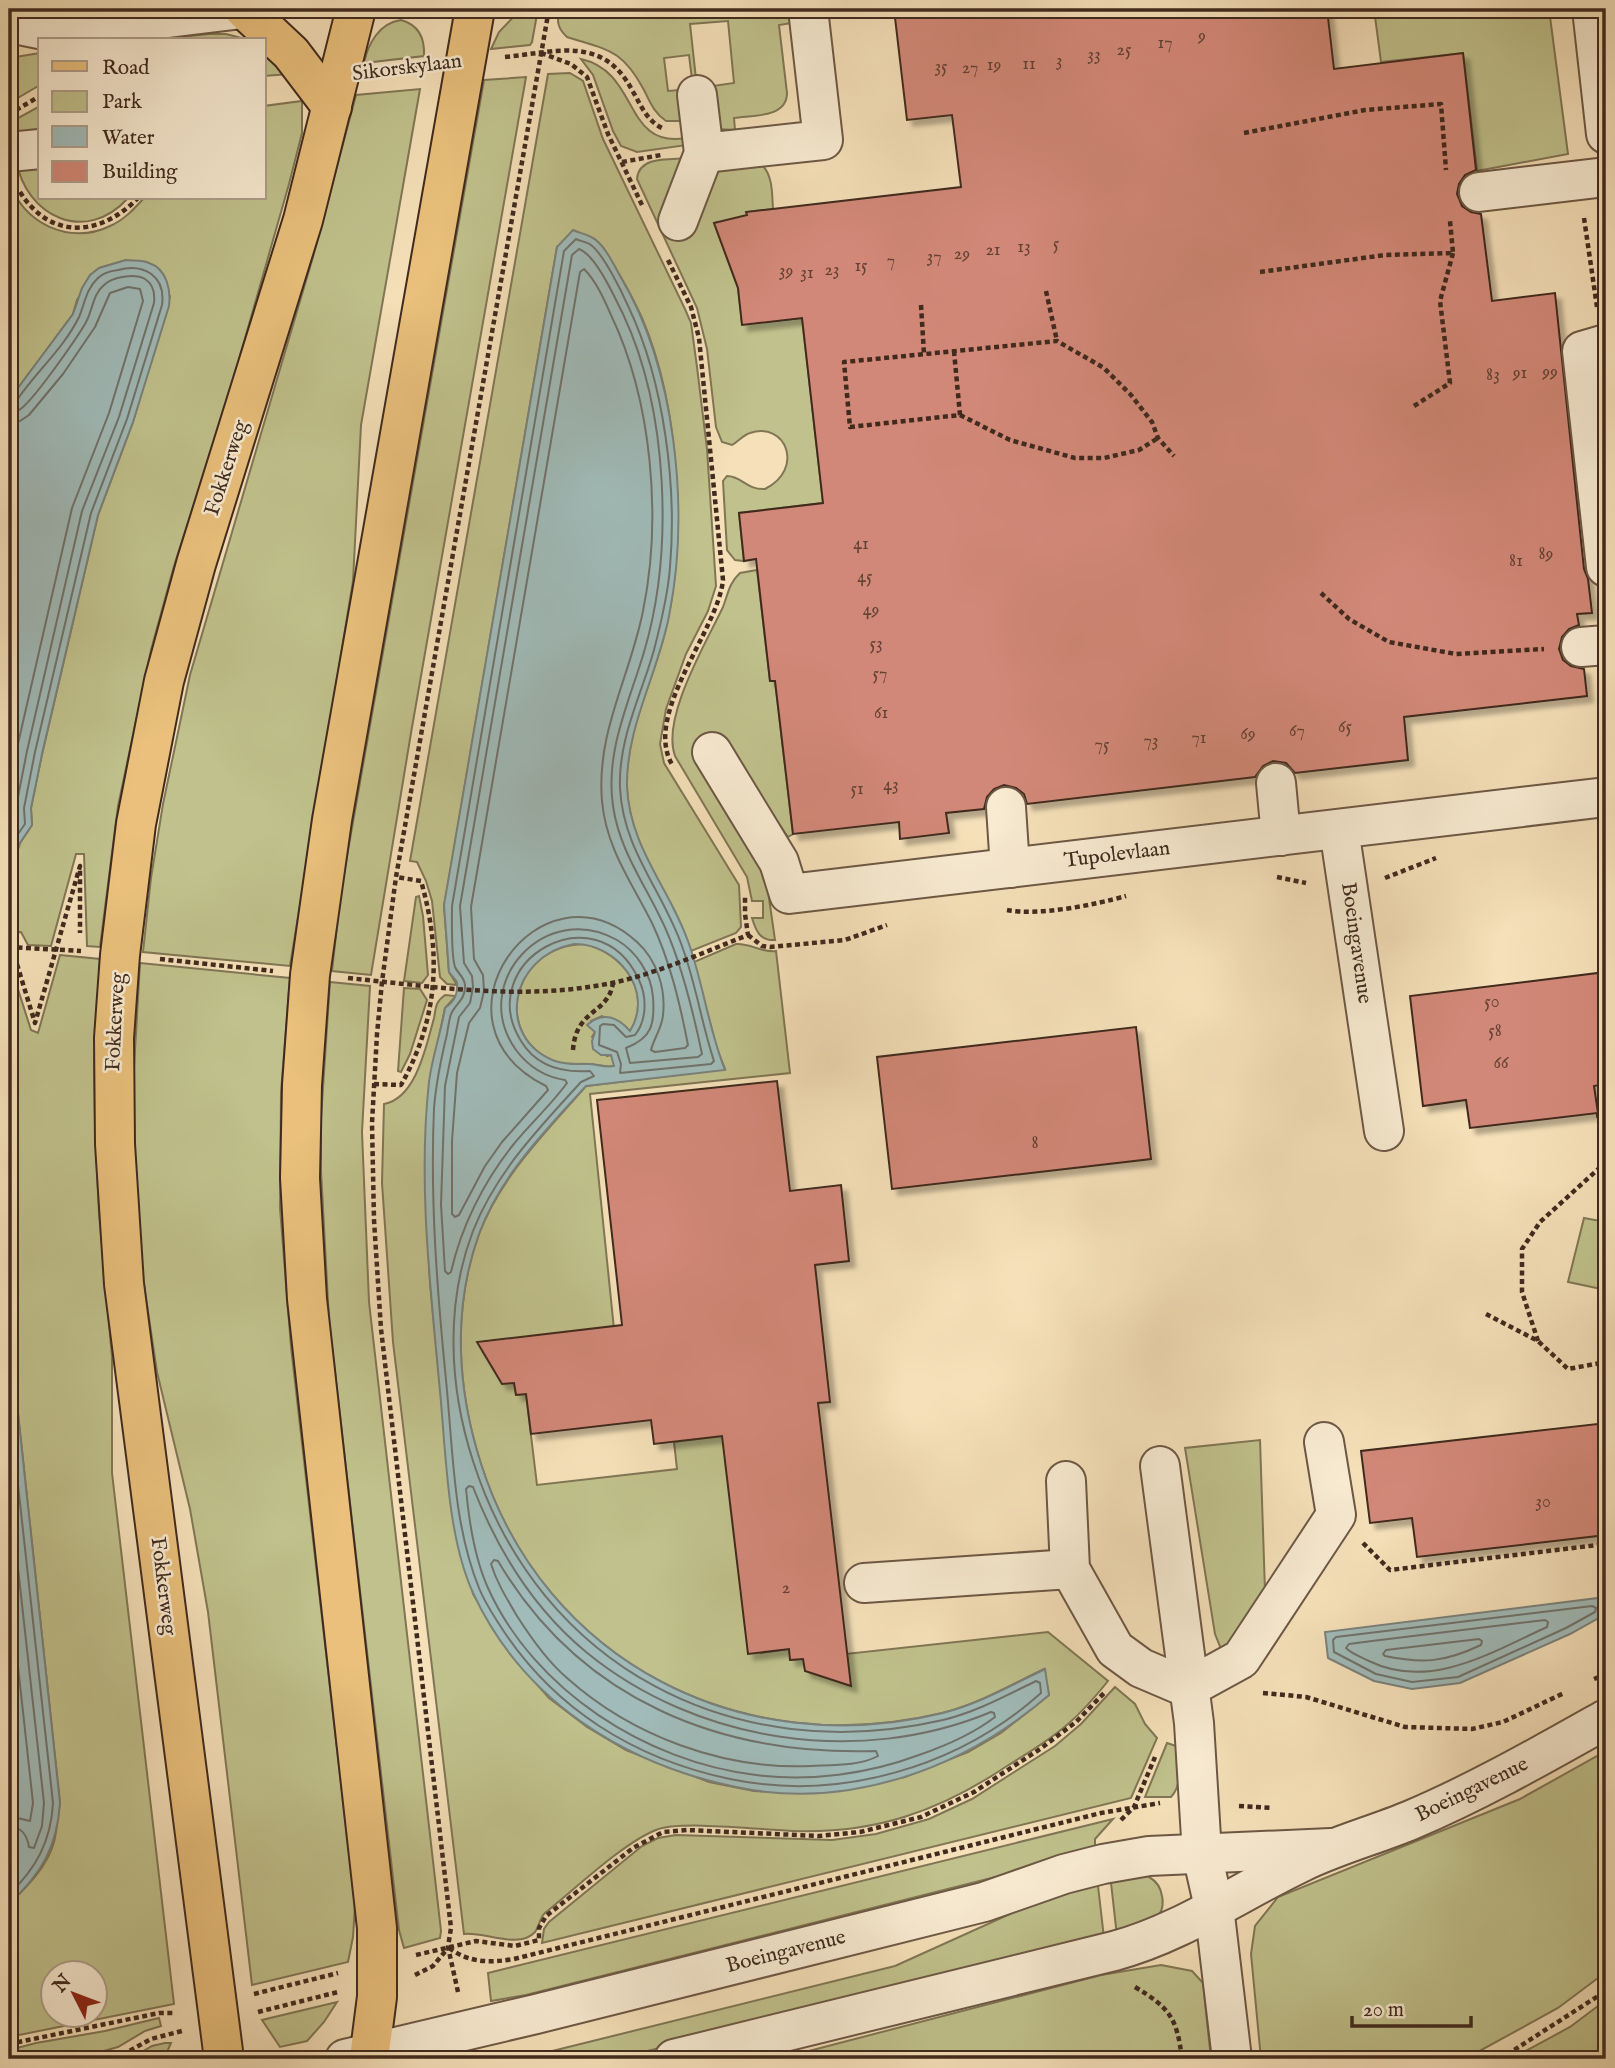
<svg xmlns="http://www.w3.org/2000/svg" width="1615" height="2068" font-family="'IM FELL English',serif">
  <defs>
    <filter id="shadow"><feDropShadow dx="6" dy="6" stdDeviation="2" flood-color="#0004"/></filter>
  </defs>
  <rect width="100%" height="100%" fill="#f5e0b9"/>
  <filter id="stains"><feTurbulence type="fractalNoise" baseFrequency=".00286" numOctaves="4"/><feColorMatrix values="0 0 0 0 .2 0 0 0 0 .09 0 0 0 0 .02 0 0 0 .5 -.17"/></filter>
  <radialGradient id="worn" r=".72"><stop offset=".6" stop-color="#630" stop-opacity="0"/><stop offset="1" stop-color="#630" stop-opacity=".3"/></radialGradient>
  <!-- green -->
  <g fill="#c0c18c" stroke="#807655" stroke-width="2" fill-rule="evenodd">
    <polygon points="521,9 538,9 532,42 530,45 491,49 499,32"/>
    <path d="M559,9h230l3,14 -13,2 8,68c0,25 -34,22 -53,25l1,12 -18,-1 -11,-42 28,-4 -6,-62 -38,3 7,64h-4l-4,-33 -25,3 4,33 11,-1 6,31h-19c-12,-8 -16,-19 -22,-31 -22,-41 -36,-40 -77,-53 -10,-9 -10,-16 -8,-28z"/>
    <polygon points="1374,9 1549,9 1568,154 1477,171 1463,53 1381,62"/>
    <path d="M401,20c18,5 24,18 23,36l-60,7c4,-19 15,-40 37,-43z"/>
    <polygon points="209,34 226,34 249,40 149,40"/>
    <polygon points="264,49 291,74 264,76"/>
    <polygon points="40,53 40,85 9,103 9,58"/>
    <path d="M581,59c59,13 42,90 105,79l1,7 -50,7 -16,-6 -8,-15 -20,-56z"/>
    <path d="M570,73l13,8 20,58 82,170 6,14 6,44 10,82 9,137 -8,25 -22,43 -20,55 -6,35 4,19 75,122 2,42 -5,6 -45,18c-18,-56 -60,-100 -64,-161 -3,-54 24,-103 37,-154 24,-93 16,-229 -22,-318 -9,-20 -19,-38 -30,-56l-55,-15 -109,637 -4,22 5,66 8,13 -10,-1 -7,-7 -8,-76 -6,-20 -9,-19 -7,-1 138,-787z"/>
    <polygon points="526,77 411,733 371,975 332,971 341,890 484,80"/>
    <polygon points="420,89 361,425 353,581 290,966 143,952 151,878 163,804 190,675 313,257 356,95"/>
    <path d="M302,101v32l-13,51 -61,214 -54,168 -23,84 -33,156 -18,141 -13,-1 -3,-92h-8l-25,92 -23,-1 -7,-13 -12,1 8,-81 3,-9 12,-18 -1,-17 11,-54 56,-239 35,-93 37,-126 -44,-36 -27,8 -22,32 -4,14 -14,19 -50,67v-220c12,43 61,66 101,46 14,-6 24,-17 34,-28h120v-92z"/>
    <polygon points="40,106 40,140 9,142 9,123"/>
    <path d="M40,158v40h88c-42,47 -102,19 -112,-38z"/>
    <path d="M689,158l24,16 7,-4 43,-4c10,11 9,29 10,43l-26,3 1,13 -29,2 -2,-5 -3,1 24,65 4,36 60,-6 21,185 -84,10 5,48 -9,-1 -8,-10 -4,-69 4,-5c15,0 19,14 38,13 40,-20 21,-68 -15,-56 -7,2 -11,8 -18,12l-10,-3 -6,-15 -9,-78 -10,-41 -60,-129c2,-24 34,-19 52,-21z"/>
    <path d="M757,570l13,111h5l18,153 -5,3 -12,-17 -16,46 8,25 7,49c-15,1 -19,-9 -23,-22h11v-17h-11l-5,-24 -72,-121c-14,-38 31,-113 48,-149 5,-13 6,-24 17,-34z"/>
    <polygon points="419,896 423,916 428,975 422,983 404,981 416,897"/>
    <path d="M584,944c40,9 69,49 46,88l-3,-4 -25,-12 -11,5 4,11 -3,5 15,19 4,-1 4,11c-11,2 -17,-2 -27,-2 -11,-1 -21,2 -32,-2 -64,-24 -46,-116 28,-118z"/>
    <path d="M736,944c15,-1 25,9 40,7l14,122 -200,21 25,245 -104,13 5,43 10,-1 11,91 140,-16 -3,-27 48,-6 17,28 22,189 28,-4 2,11 257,-28 60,49c-12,15 -25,30 -40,43 -18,16 -40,29 -61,42 -67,45 -132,68 -214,65 -30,-1 -113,-11 -137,-1 -33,13 -81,59 -111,83 -6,5 -5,13 -10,19 -16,18 -52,-1 -71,2l-71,-592 -11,-159 2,-79c32,-6 42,-57 50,-86 2,-10 1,-16 11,-23l11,1 -11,12 -16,76 -3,121 4,78 19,193 24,118 37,60 39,44 38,29 39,23 83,32 45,9 43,2 47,-3 61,-13 63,-25 33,-19 48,-38 -5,-26c-33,16 -66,35 -102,44 -200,48 -397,-49 -461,-249 -24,-75 -29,-155 -2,-230 22,-58 67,-102 107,-148l139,-17 -8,-20 -23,-87z"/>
    <path d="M60,955l40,4 -6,101 1,66 4,88 13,143v116l62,531 -165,33v-133c18,-17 38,-37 45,-62 3,-13 4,-26 6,-39l-51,-473v-369l22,69 7,3zM52,1974h42v42h-42z"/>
    <polygon points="140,963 290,978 281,1092 280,1208 291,1347 355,1906 353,1937 348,1962 252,1985 208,1612 190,1509 157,1372 143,1278 133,1134 134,1068"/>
    <polygon points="330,982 370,986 362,1132 369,1302 441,1931 440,1938 404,1948 399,1930 329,1320 321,1171 321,1118"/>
    <polygon points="404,988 420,989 427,1000 410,1054 401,1072 398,1071"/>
    <polygon points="1584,1218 1606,1222 1606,1290 1568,1282"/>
    <polygon points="1260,1440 1265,1591 1230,1651 1221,1649 1215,1634 1185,1448"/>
    <polygon points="1115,1687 1135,1704 1145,1724 1157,1738 1131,1798 542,1943 544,1929 549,1922 642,1846 658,1838 676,1835 832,1840 876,1834 929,1819 972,1799 1055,1746 1081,1724"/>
    <path d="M1167,1743l9,3c2,18 8,37 -5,51h-26z"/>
    <polygon points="1606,1751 1606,1972 1558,2008 1465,2059 1261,2059 1251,1954 1255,1926 1278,1897 1520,1799"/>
    <polygon points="1113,1819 1095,1839 1095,1852 526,1995 491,2001 488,1973"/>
    <path d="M1110,1874c11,0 30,-3 39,3 15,8 19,33 5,43 -10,7 -25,11 -37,16z"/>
    <polygon points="1097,1877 1104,1938 615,2059 520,2059 895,1966 1074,1885"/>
    <polygon points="1161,1965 1192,1971 1203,1983 1211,2059 778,2059 1101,1975"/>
    <polygon points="1606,2000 1606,2059 1511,2059 1570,2027"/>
    <polygon points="337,2002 324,2022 307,2041 280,2047 262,2020"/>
    <polygon points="159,2018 161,2026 145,2031 118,2047 75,2059 9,2059 9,2050 36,2043 105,2031"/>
    <polygon points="165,2043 171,2043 164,2059 130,2059 152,2046"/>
  </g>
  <!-- water -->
  <g fill="#a0bbb9" stroke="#7a817b" stroke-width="2" fill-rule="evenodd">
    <path d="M573,230c6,3 14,4 20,8 11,6 21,27 27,38 56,93 70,235 49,340 -11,57 -43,111 -42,170 2,62 45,105 63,161 14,41 19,83 35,123l-139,16c-41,45 -86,90 -107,148 -27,75 -22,155 2,230 64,199 262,298 462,249 36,-9 69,-28 102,-44l4,26c-85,73 -200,116 -313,92 -112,-23 -212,-86 -262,-192 -28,-59 -28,-149 -35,-214 -9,-98 -21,-200 -10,-299 3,-25 12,-49 16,-74 10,-7 13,-14 12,-26l-8,-10 -5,-67 113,-658zM574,944c43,-1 81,47 56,87 -12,-14 -27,-20 -43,-6l8,7 -3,9 1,8 8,6h10l3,11c-10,2 -17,-2 -26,-2 -11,0 -22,1 -33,-3 -60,-23 -46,-105 19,-117z"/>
    <path d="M126,260c7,1 17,0 23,3 18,6 22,27 20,43l-36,116 -35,93 -56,239 -11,54 1,17 -12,18 -3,9 -8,74v-526l64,-86 9,-26 8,-13 9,-7z"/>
    <path d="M9,1330l51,473c-3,45 -19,71 -51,101v-57l4,-3 -4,-5z"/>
    <polygon points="1606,1597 1606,1614 1570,1634 1460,1683 1412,1689 1374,1681 1328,1658 1325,1632"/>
  </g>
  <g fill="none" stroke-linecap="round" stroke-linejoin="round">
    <!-- shore -->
    <g stroke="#70726c" stroke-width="2">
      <path d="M576,239c4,2 11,3 15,6 13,10 31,47 38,63 35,74 48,177 41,259 -2,28 -9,56 -16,83 -13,46 -36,89 -34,138 3,63 44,104 63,161 13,36 19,76 31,112l-3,3 -91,9 1,-9 -4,-12 -18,-7 1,-19 3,-2 11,1 12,12 9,-2c12,-15 12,-38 4,-55 -42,-91 -167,-18 -118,61 15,25 41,32 69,30l4,5 -13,6c-41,45 -85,90 -108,149 -28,73 -24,156 0,230 66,207 262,307 470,259 33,-8 62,-24 93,-39l4,2 1,10c-83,74 -201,109 -311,86 -96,-20 -178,-71 -231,-155 -7,-11 -15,-23 -20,-36 -26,-64 -26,-139 -33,-208 -9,-91 -16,-181 -12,-272 2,-25 7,-49 13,-74 1,-6 2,-14 4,-20 5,-11 15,-15 14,-29 -1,-9 -7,-11 -10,-18 -4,-12 -3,-47 -3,-61l112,-655z"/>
      <path d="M579,249c17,6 36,49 44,65 45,96 51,237 21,338 -15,51 -39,99 -31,154 6,42 29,74 47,111 20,39 33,94 42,137l-4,3 -68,6 -4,-15c26,-10 29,-24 27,-51 -2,-23 -16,-45 -36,-57 -71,-41 -149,43 -101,110 12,16 29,27 49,30l2,3c-16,22 -37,41 -54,62 -29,36 -52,82 -62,127l-3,2 -3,-3 -4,-66 4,-119 14,-69 11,-14 3,-16 -1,-11 -8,-13 -4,-57 112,-651z"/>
      <path d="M584,269c12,12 20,30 27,46 41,86 51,203 32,296 -13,66 -47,121 -41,190 4,47 30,82 50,122 18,38 28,81 36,122l-3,3 -30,4 -4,-2c3,-12 11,-22 12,-35 3,-26 -6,-55 -26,-73 -97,-88 -218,81 -91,144l2,4 -46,52 -17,24 -26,49 -4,2 -3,-3v-73l5,-68 12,-50 11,-15 4,-17 -1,-16 -9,-16 -3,-52 109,-635z"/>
      <path d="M9,403l8,-3c19,-28 47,-52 62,-83 6,-14 7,-28 19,-39 5,-5 12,-7 20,-8 26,-7 48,6 44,35l-35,114 -36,94 -56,239 -11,56 1,16 -12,17 -4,28"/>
      <path d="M9,412c4,0 6,0 10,-2 13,-7 57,-71 66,-86 8,-13 7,-29 19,-39 8,-8 31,-12 41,-6 8,5 10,15 9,24l-35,114 -37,94 -55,240 -11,56v14l-7,10"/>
      <polyline points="9,422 20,421 29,415 63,374 95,327 110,293 128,287 140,289 143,301 109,413 72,508 17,748 9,791"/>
      <path d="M9,1403l44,400c-2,38 -17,66 -44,91"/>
      <path d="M469,1486l4,1c24,62 61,122 113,165 111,91 273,115 405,60l3,1 1,4c-22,17 -50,29 -76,38 -51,19 -109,27 -163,20 -110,-13 -222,-85 -268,-187 -14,-31 -19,-66 -22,-99z"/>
      <path d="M9,1487l35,316 -2,23 -8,22 -5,-1c-2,-12 -7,-20 -20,-21"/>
      <path d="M494,1560l4,1c82,139 222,195 378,190l2,5c-18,10 -46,9 -67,10 -88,4 -179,-30 -244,-88 -20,-17 -36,-40 -50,-62 -10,-17 -20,-33 -26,-52z"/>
      <polyline points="9,1584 33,1803 30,1821 9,1816"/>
      <polygon points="1592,1606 1596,1608 1595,1612 1566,1628 1458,1677 1412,1682 1376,1674 1334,1652 1333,1640 1336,1637"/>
      <path d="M1545,1620l3,2 -1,5c-55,25 -117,64 -178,34 -8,-4 -17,-7 -23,-13l3,-4 23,-3z"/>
      <path d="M1479,1639l3,2 -1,4c-36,17 -57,19 -96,11l-2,-2 3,-4z"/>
    </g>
  </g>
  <!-- building -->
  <g fill="#d28878" stroke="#402a1e" stroke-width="2" filter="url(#shadow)">
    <polygon points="894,9 1327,9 1334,69 1463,53 1476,170 1465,175 1459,184 1457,194 1462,206 1471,212 1481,214 1492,301 1555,293 1584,569 1588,579 1592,613 1577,614 1579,625 1569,629 1562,637 1559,649 1563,660 1571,666 1584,669 1587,696 1404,717 1408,760 1295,773 1286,763 1273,761 1263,766 1255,777 1027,804 1024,794 1016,788 1004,785 994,789 987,797 984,809 946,813 949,833 900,839 899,822 793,834 775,681 770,681 756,559 744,561 739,513 823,503 802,318 742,325 738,288 714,223 747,215 746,212 961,187 952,115 907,120"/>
    <polygon points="1606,972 1606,1084 1594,1086 1598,1113 1470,1128 1466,1100 1423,1106 1410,996"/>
    <polygon points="1136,1027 1151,1159 892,1189 877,1057"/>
    <polygon points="777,1081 790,1191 841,1185 849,1261 815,1265 830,1402 818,1403 851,1686 805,1671 803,1659 790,1660 789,1649 748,1654 722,1436 654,1444 651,1420 531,1434 526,1394 516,1395 514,1383 502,1384 477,1342 622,1325 597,1100"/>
    <polygon points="1606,1423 1606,1535 1417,1557 1412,1518 1370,1523 1361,1451"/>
  </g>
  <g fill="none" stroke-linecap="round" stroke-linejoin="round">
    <!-- minor casing -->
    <g stroke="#6d5845" stroke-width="42">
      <g id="minor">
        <polyline points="1592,9 1606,134"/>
        <polyline points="9,23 53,32 242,9"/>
        <polyline points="9,152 40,149"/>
        <polyline points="704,153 823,140 808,9"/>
        <polyline points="1479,192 1606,177"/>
        <polyline points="678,221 704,153 697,95"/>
        <polyline points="1606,344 1582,351 1606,567"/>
        <polyline points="1581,647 1606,645"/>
        <polyline points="712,752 779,862 789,894 1606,797"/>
        <polyline points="1276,783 1281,836"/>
        <polyline points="1006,807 1010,868"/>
        <polyline points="1339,829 1384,1131"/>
        <polyline points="1160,1466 1194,1723 1202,1854 1214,1907 1232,2059"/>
        <polyline points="1066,1481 1070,1569 1115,1649 1141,1668 1188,1688"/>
        <polyline points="864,1583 1070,1569"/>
        <polyline points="1188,1688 1241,1659 1336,1515 1324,1442"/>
        <polyline points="345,2059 536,2014 984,1902 1064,1874 1103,1864 1149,1856 1331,1848"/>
        <path d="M674,2059l440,-108c67,-18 125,-59 188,-89 35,-17 73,-27 109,-42 68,-29 131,-65 195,-101"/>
      </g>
    </g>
    <!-- major casing -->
    <g stroke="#402a1e" stroke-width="42">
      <g id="major">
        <polyline points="244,9 291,53 332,107"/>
        <polyline points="224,2059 124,1284 115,1144 114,1038 120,955 136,824 164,681 196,564 303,220 356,9"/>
        <polyline points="369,2059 377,1997 377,1928 307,1299 300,1178 302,1085 310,975 332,820 475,9"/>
      </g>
    </g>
    <!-- path -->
    <g stroke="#402a1e" stroke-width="4.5" stroke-dasharray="5 3.5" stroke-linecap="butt">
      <polyline points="541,53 571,64 587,77 608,134 642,205"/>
      <path d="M505,57c51,-5 98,-22 127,33 9,15 14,30 30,38"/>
      <polyline points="380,71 427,66"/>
      <polyline points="16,110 40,96"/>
      <polyline points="1244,133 1365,110 1441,104 1446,170"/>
      <polyline points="622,162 661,155"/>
      <path d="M20,192c31,49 81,44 118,6"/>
      <polyline points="1584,218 1597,307"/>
      <path d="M668,260l23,47 8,31 24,242c-5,51 -82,136 -50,186"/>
      <polyline points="1260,272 1385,255 1453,253 1450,221"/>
      <polyline points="1046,291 1057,341"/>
      <polyline points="921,305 924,354"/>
      <polyline points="954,351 960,415 850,427 844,362 1057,341 1104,368 1131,395 1152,422 1158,438 1174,456"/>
      <polyline points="1414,406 1450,383 1440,301 1453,253"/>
      <polyline points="960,415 1010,440 1075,458 1104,458 1139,450 1158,438"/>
      <polyline points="1321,593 1349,619 1389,642 1456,654 1544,649"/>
      <polyline points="1277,877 1306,883"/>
      <polyline points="1385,878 1436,858"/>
      <path d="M1007,910c32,6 87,-5 119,-14"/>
      <polyline points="748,935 762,946 770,947 845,940 887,925"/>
      <polyline points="9,947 81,951"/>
      <polyline points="12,948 35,1023 80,866 80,933"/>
      <polyline points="160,959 273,971"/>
      <path d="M348,978c89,9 175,23 264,5 47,-10 92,-31 136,-48l-3,-21v-19"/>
      <path d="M573,1050c3,-42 35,-35 40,-67"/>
      <path d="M374,1084l27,1c37,-66 41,-131 20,-204l-25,-4"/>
      <polyline points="1598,1113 1604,1162"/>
      <polyline points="1486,1314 1538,1341 1568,1369 1606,1362"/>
      <polyline points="1538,1341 1522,1292 1522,1249 1540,1222 1606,1162"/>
      <polyline points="1363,1543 1390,1570 1606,1544"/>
      <polyline points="1594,1679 1606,1674"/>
      <polyline points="1263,1693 1306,1697 1405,1727 1472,1729 1503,1722 1564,1693"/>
      <polyline points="1239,1806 1272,1808"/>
      <polyline points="1121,1820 1134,1807 1155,1757"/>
      <path d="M449,1948c21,15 40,15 65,11l587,-146 59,-10"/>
      <polyline points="416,1955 476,1941 515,1946 539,1940 539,1928 546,1916 633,1848 663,1832 687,1830 819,1836 860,1832 921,1817 974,1792 1040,1749 1076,1722 1106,1691"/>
      <polyline points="415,1975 433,1966 448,1948"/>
      <path d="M1135,1987c35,21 42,31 47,72"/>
      <polyline points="458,1992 448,1947 451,1928 381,1329 374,1220 372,1123 377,1034 382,982 396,877 549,9"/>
      <polyline points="254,1994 338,1973"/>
      <polyline points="258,2012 338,1992"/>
      <polyline points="9,2044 159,2013 175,2013"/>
      <polyline points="106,2059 120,2056 151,2039 182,2031"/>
      <polyline points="1500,2059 1606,1991"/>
    </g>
    <!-- minor -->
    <use href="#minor" stroke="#f8ebd2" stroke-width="38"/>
    <!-- major -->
    <use href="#major" stroke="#eac07c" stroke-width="38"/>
  </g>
  <g text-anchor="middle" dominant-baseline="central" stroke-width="5" stroke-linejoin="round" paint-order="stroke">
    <!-- number labels -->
    <g font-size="18" fill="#644234">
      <text x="1202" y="36">9</text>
      <text x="1165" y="43">17</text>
      <text x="1124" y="50">25</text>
      <text x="1094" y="55">33</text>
      <text x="1059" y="61">3</text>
      <text x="1029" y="64">11</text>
      <text x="994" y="65">19</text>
      <text x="941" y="67">35</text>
      <text x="970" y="68">27</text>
      <text x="1056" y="244">5</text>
      <text x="1024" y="247">13</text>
      <text x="993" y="250">21</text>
      <text x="962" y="254">29</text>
      <text x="934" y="257">37</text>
      <text x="891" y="261">7</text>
      <text x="861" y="266">15</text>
      <text x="832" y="270">23</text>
      <text x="786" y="271">39</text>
      <text x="807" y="273">31</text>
      <text x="1550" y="372">99</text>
      <text x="1520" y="373">91</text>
      <text x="1493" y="375">83</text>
      <text x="861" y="544">41</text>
      <text x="1546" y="554">89</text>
      <text x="1516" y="561">81</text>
      <text x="865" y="577">45</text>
      <text x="871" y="610">49</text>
      <text x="876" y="644">53</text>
      <text x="880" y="674">57</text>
      <text x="881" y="713">61</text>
      <text x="1345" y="727">65</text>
      <text x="1297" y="731">67</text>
      <text x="1248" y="734">69</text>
      <text x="1199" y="738">71</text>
      <text x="1151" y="741">73</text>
      <text x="1102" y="745">75</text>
      <text x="891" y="785">43</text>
      <text x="857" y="789">51</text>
      <text x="1492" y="1002">50</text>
      <text x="1495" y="1031">58</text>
      <text x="1501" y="1063">66</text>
      <text x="1035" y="1143">8</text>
      <text x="1543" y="1502">30</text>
      <text x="786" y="1588">2</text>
    </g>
    <!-- street labels -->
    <g font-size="21" fill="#402a1e" stroke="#f8ebd2">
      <text transform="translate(407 68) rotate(-7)">Sikorskylaan</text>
      <text transform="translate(227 468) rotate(-72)">Fokkerweg</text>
      <text transform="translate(1117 855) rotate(-7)">Tupolevlaan</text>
      <text transform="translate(1356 943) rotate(82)">Boeingavenue</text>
      <text transform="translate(116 1022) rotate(-87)">Fokkerweg</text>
      <text transform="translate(163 1586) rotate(83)">Fokkerweg</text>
      <text transform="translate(1472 1790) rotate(-26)">Boeingavenue</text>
      <text transform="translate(786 1952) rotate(-14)">Boeingavenue</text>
    </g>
  </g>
  <!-- margin -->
  <rect width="1615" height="2068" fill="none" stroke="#f5e0b9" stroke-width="35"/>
  <rect x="10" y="10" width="1594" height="2047" fill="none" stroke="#402a1e" stroke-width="3.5"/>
  <rect x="18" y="18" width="1580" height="2033" fill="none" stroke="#402a1e" stroke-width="2"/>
  <!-- legend -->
  <rect x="38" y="38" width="228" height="161" fill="#f8ebd2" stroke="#ae9e8a" stroke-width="2"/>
  <rect x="52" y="61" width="35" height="10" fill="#eac07c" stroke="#ae9e8a" stroke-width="2"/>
  <text x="102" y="74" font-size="21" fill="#402a1e">Road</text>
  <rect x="52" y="91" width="35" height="21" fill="#c0c18c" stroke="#ae9e8a" stroke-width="2"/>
  <text x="102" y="108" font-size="21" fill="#402a1e">Park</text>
  <rect x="52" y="126" width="35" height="21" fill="#a0bbb9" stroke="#ae9e8a" stroke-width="2"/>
  <text x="102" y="144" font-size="21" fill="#402a1e">Water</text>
  <rect x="52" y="161" width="35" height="21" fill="#d28878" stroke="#ae9e8a" stroke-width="2"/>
  <text x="102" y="178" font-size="21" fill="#402a1e">Building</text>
  <!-- north arrow -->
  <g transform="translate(74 1994) rotate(312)"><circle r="33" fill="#f8ebd2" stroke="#ae9e8a" stroke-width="2"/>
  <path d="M0-5L12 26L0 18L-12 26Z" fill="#8f2418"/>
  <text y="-10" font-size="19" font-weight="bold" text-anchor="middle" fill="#402a1e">N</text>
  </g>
  <!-- scale -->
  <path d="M1352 2016v10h119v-10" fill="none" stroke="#402a1e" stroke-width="3.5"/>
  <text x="1363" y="2016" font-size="21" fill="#402a1e" stroke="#f8ebd2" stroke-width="5" paint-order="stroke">20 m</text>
  <rect width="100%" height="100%" filter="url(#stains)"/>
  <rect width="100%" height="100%" fill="url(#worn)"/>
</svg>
